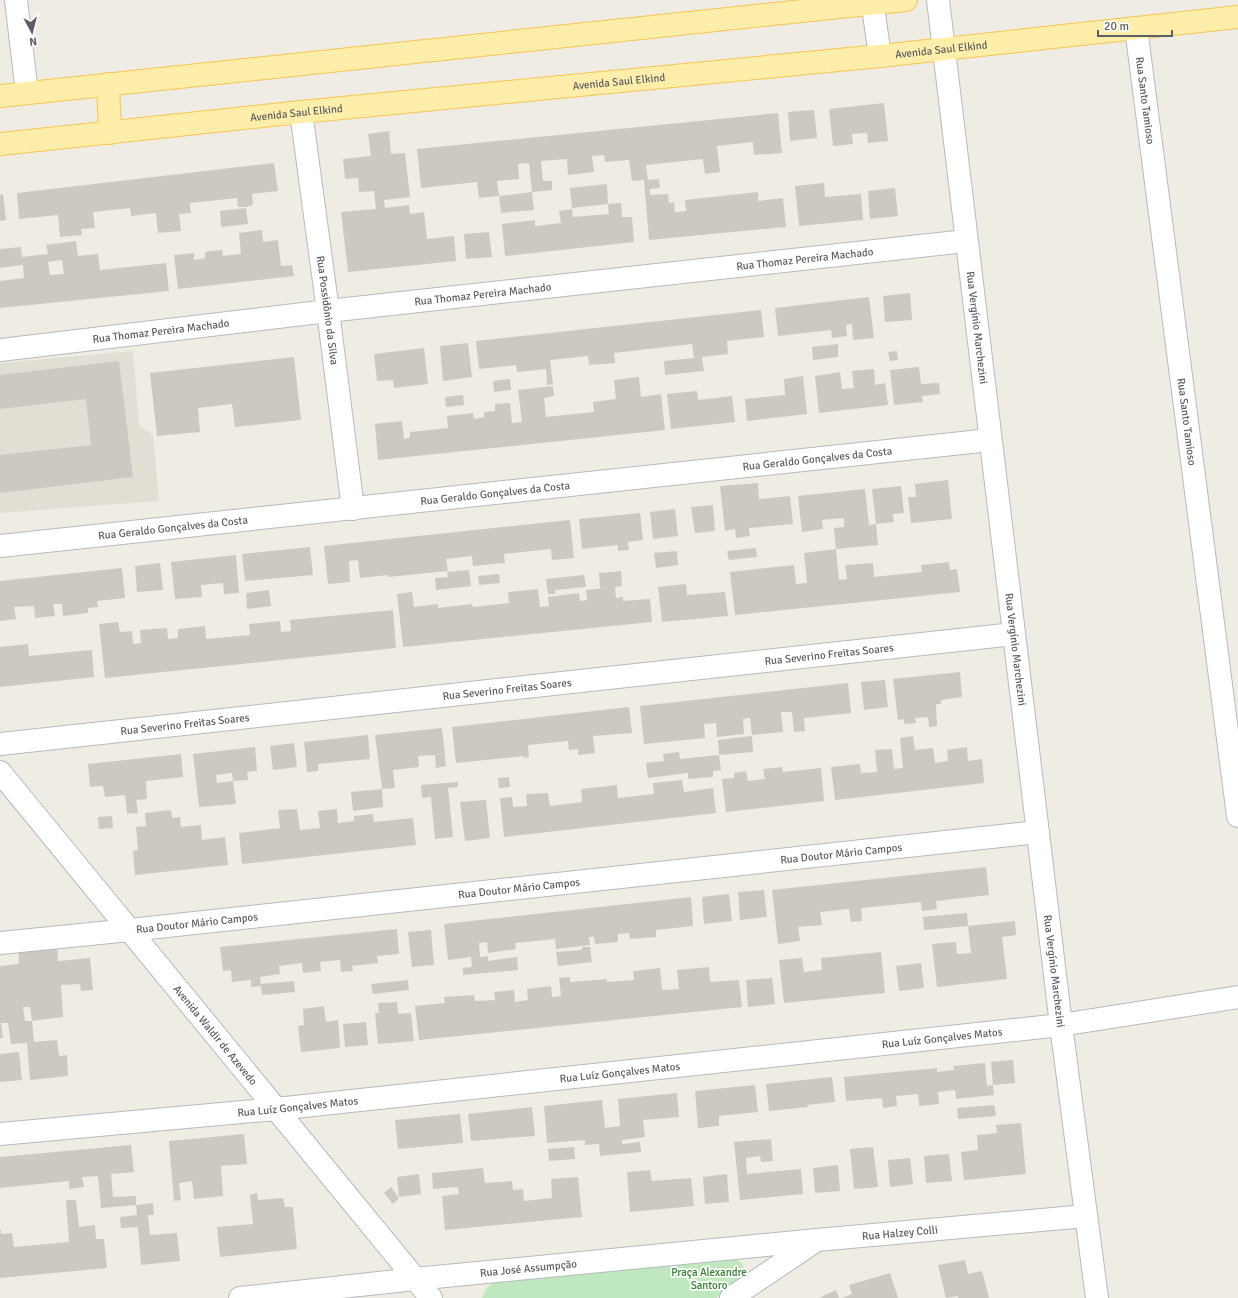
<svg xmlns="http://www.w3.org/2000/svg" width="1238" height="1298" font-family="Signika,sans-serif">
  <rect width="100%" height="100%" fill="#efece4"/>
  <!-- education -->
  <polygon fill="#e1ded4" points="133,351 139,425 153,435 159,501 0,513 0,363"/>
  <!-- green -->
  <path fill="#c0e8bf" d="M733,1257c28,16 -3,31 -17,41h-234l4,-9 7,-7z"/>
  <!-- building -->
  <g fill="#ccc9c3" fill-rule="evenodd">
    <polygon points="884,103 888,141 868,143 867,133 852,134 853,144 833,146 829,109"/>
    <polygon points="814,110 817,138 790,141 788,112"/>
    <polygon points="778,113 782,153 754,155 753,142 717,146 720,172 705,174 703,159 646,165 648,180 659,179 660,188 650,189 650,195 668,194 669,203 674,202 675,212 686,211 685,200 758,192 758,201 783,198 786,227 649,240 644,180 632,181 629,160 605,162 604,155 592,156 594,172 568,175 567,159 541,161 543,181 552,181 552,190 532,192 529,163 518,164 519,179 497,181 499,196 479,198 477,182 421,188 417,149"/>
    <polygon points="389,131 391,154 405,153 410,197 384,200 385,208 409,205 410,214 424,212 427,239 454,236 456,261 348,272 341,212 376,209 374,191 359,192 358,178 345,179 343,159 371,156 368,134"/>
    <polygon points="274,163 278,191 252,194 253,205 246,207 238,207 237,198 190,203 191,213 179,214 181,231 158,233 156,213 131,216 130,208 93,212 95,228 81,229 82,235 60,237 58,215 19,219 17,193"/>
    <polygon points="824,183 825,197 861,194 863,220 799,226 795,186"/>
    <polygon points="607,184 608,204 572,208 570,188"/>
    <polygon points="895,188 898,216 870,219 868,191"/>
    <polygon points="532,192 534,210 501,213 499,196"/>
    <polygon points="3,194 6,220 0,221 0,195"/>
    <polygon points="621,203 622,217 632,217 634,242 505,256 502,224 535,220 535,226 561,223 559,211 572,209 573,217 609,214 608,204"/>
    <polygon points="246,208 248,224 221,227 220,211"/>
    <polygon points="262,230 263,242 278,240 281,266 292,265 294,276 178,289 174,255 194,253 194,260 205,258 205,252 211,251 222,250 223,256 241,254 239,233"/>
    <polygon points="489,232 492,257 466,259 464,234"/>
    <path d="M76,241l2,15 20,-2 2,16 66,-7 3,28 -169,17v-27l24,-3 -1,-13 -23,3v-19l21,-2 1,10 26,-3 -2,-9zM62,260l2,14 -14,1 -2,-13z"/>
    <polygon points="910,293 912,320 885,322 883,296"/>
    <polygon points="869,297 874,338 853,340 852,324 846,325 847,336 832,338 831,330 778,336 775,308"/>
    <polygon points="761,310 764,337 727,341 728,354 702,357 704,371 665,375 664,361 694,358 692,344 614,353 615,363 589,365 588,356 550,360 553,384 547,385 546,369 517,372 516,365 479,369 476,341"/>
    <polygon points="468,343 472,377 443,381 440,346"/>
    <polygon points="838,344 838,357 813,360 812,347"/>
    <polygon points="424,348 428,384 394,388 393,380 377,381 374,354"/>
    <polygon points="897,351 898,360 890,361 888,352"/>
    <polygon points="294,357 301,420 235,427 232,404 198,408 200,432 157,436 150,373"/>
    <polygon points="119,361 133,477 0,493 0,455 91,445 86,399 0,409 0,375"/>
    <polygon points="919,367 921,384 939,383 940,394 922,396 923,402 894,405 890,370"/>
    <polygon points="874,369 875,385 885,383 888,405 819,413 815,376 840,372 842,389 854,388 852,371"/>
    <polygon points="803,376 807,414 747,421 745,399 785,395 784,379"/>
    <polygon points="639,377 641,397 661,394 665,430 378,460 375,424 402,421 404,439 410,438 410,432 448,428 447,416 473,413 474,419 484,417 484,412 495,411 495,404 510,403 512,423 522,422 518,390 553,386 554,396 544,398 546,417 594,412 593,402 616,399 614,380"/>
    <polygon points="510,379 511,390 494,392 493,381"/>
    <polygon points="697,391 698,400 732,396 735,422 671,429 667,394"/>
    <polygon points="463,395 464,405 446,407 445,397"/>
    <polygon points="948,480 952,519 911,523 908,497 916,497 915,484"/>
    <polygon points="758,483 759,499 790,496 793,524 749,528 750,536 736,538 735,529 725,531 720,486"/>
    <polygon points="901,486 904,513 893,514 894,522 876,524 872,489"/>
    <polygon points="865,489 869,525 876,524 878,545 836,549 834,528 844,527 844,518 822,520 823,529 802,532 798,496"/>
    <polygon points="713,505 715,531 695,533 691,507"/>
    <polygon points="675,509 678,536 653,539 650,512"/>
    <polygon points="640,513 643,540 628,542 629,550 618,551 618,545 582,549 579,519"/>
    <polygon points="570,520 574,558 552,560 551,549 504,554 505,563 473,566 472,556 446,559 448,571 388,577 388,575 360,578 358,560 349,561 350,582 328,584 324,546"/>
    <polygon points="310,547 313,575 245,581 242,554"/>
    <polygon points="756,548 757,557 729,560 727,551"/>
    <polygon points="836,549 839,580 847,579 845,565 873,563 874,577 922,572 921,565 949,562 950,570 957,569 960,592 735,615 730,572 794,565 796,584 807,583 804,553"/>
    <polygon points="677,551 678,565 656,568 654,553"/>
    <polygon points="236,555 239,593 224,594 223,583 201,585 202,597 175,599 171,562"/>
    <polygon points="160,563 163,590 137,592 135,566"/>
    <polygon points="122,568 125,598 97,601 98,607 88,608 88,613 63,616 62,604 53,604 55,616 35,618 34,606 14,607 16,619 0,621 0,581"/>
    <polygon points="469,570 471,586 436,590 435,578 448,577 447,572"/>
    <polygon points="621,571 622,586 615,587 616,598 623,597 623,601 650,599 652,622 403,647 397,594 412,592 414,607 438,604 438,608 472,604 473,607 509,603 508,592 538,589 540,607 549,606 548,597 579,593 580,601 587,600 586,590 606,588 600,588 599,573"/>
    <polygon points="499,574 500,583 479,585 478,576"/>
    <polygon points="584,575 586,587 555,590 555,594 548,594 546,579"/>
    <polygon points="686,584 687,595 725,592 728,616 662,622 658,587"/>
    <polygon points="269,590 271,606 247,609 246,593"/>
    <polygon points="393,610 396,648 105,678 99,624 118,622 120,632 132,631 133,644 141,643 140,630 167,628 168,639 178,638 178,629 205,626 206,639 250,635 249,624 280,621 281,632 291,631 290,620"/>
    <polygon points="28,644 29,656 92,650 94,677 0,687 0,647"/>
    <polygon points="960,672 962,697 941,700 941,704 936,704 937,726 929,727 928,717 915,718 916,723 904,724 904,719 898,720 893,679"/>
    <polygon points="885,680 888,707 864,710 861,682"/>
    <polygon points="848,683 851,713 804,718 805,731 794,732 792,712 781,712 783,732 752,735 750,718 743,719 744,734 717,737 716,723 704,724 705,738 644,744 640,706"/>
    <polygon points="629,707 632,733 593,736 595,753 578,755 578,749 569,750 568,741 528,745 529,757 523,758 524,756 456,763 452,727"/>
    <polygon points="442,728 446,766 436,768 435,755 418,756 419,767 393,770 395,788 382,789 375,735"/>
    <polygon points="368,735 370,759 318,764 318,771 307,772 304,742"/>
    <polygon points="752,736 753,752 719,755 718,740"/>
    <polygon points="913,736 915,750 933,748 935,763 948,761 947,750 967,747 968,761 982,759 984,783 835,800 831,767 860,764 861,773 877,772 875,750 892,749 894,769 903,768 900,738"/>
    <polygon points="294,743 297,767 273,770 270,746"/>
    <polygon points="255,747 257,771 247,772 248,780 233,781 232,773 216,775 217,783 233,781 236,804 199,807 193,754"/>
    <polygon points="679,752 680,759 719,755 721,770 713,771 713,777 688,779 688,773 648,778 646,763 664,761 663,754"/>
    <polygon points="181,754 183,777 146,781 147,799 136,800 138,813 127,814 125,795 105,797 103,786 90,787 88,764"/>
    <polygon points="782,767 783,772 821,768 824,801 726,812 722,779 734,778 734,773 746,771 748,781 765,779 763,769"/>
    <polygon points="509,777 510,787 499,788 498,778"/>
    <polygon points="682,780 684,792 713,788 716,813 504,837 500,798 512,797 513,807 527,806 526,794 548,793 550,806 582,802 581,789 617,785 618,798 654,794 653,783"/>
    <polygon points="458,782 458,787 448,788 453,837 435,839 431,797 422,798 421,785"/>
    <polygon points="382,789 383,807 353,811 351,792"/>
    <polygon points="486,800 490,838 465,841 460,802"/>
    <polygon points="297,809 300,830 320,828 318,811 337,809 338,823 354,821 354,816 373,814 374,822 413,818 416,845 242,864 239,833 280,828 278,810"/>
    <polygon points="171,810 172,818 180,817 181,827 201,825 202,840 225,837 228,865 135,875 133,851 138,850 136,827 146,826 145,813"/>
    <polygon points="112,816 113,828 99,829 98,817"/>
    <polygon points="986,867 989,895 936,901 937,909 922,911 921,902 861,908 862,921 851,922 849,909 820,912 822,925 798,927 800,941 778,944 772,890"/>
    <polygon points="764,890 767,917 740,920 738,892"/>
    <polygon points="729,894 732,921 704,924 702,897"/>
    <polygon points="691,897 693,926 656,930 656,937 630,939 629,933 618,934 618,942 595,944 594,937 589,937 590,945 556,949 555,939 515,943 516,949 488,953 487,942 479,943 480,957 488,956 488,961 517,957 518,970 463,975 463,968 472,967 471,957 448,960 444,924"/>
    <polygon points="967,913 968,926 1015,921 1016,935 1002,937 1007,979 937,987 932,944 956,942 957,954 971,953 968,926 924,930 923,917"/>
    <polygon points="397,929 399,954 377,956 378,963 352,966 353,971 341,972 340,960 320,962 321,971 303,973 302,963 279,966 280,974 260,977 261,984 294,981 295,992 262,995 261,986 251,987 251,980 232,982 231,970 223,971 220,947"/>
    <polygon points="431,930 434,965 412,967 408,932"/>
    <polygon points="57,942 58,961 90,958 93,990 81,991 80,984 61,985 63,1017 32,1021 30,1007 23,1007 25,1021 32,1021 34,1042 57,1040 59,1056 67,1055 68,1076 30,1080 27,1043 11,1044 8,1023 1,1023 3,1038 0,1038 0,966 19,964 18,946"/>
    <polygon points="582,947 590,947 592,962 558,966 556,952 582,950"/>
    <polygon points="881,952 885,993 784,1003 779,960 802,958 804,972 822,970 821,958"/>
    <polygon points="921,963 924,988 899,991 896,966"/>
    <polygon points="709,967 710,982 739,980 742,1007 419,1040 415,1006 445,1003 444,997 474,995 475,1001 495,1000 494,992 514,990 515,1002 528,1000 527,989 551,986 552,997 561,996 559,978 570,977 570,982 607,979 607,982 634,980 633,971 660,968 662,990 679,989 677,970"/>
    <polygon points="772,978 775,1004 748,1007 746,980"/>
    <polygon points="408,980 409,990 373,994 371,984"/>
    <polygon points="397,1002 398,1014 411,1013 414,1041 378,1044 375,1013 379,1013 378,1003"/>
    <polygon points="324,1006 326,1022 338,1020 340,1048 301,1052 298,1026 304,1025 303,1009"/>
    <polygon points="366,1022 368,1045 345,1047 343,1024"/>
    <polygon points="19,1052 22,1080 0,1082 0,1054"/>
    <polygon points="1013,1060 1015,1083 993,1085 991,1062"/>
    <polygon points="985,1063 987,1086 993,1085 994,1095 956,1099 955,1090 938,1092 939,1104 919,1106 918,1094 896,1096 897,1106 883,1108 882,1098 846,1101 844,1077 937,1068 937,1072 954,1070 953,1066"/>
    <polygon points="832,1077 835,1102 807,1105 808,1107 769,1111 766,1084"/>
    <polygon points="755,1085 758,1112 719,1116 719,1126 698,1128 695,1091"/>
    <polygon points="677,1093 679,1117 643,1120 645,1137 622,1140 622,1144 640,1142 641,1152 600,1156 599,1144 585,1145 585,1140 547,1143 544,1106 602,1100 605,1128 620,1126 618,1099"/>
    <polygon points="994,1105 996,1116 958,1119 957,1108"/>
    <polygon points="532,1107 535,1136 471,1141 468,1114"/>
    <polygon points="460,1114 463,1143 398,1149 395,1120"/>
    <polygon points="1021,1123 1026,1174 964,1180 961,1152 978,1150 977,1135 997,1133 996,1125"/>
    <polygon points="244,1134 247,1164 221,1166 223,1196 194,1199 192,1181 179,1183 181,1200 174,1201 169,1141"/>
    <polygon points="771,1139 773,1161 761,1162 760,1156 746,1158 747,1174 801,1169 803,1194 740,1200 734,1142"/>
    <polygon points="131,1145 134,1172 111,1174 113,1197 136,1196 136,1205 153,1203 154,1215 148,1215 150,1235 177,1233 180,1261 141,1265 138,1227 121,1228 120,1217 137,1215 136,1205 101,1208 98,1176 82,1177 84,1187 69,1189 69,1181 0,1188 0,1157"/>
    <polygon points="574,1147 575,1159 549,1161 548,1149"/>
    <polygon points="873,1147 878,1187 854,1189 850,1149"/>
    <polygon points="949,1154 952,1181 926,1183 924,1156"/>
    <polygon points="910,1158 913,1184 890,1187 888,1160"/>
    <polygon points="838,1165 840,1191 815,1193 813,1168"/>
    <polygon points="483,1168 485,1183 512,1181 513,1190 523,1189 524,1201 552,1198 551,1179 578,1177 582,1217 445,1230 442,1196 459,1194 458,1187 433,1189 432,1173"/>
    <polygon points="650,1170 652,1181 691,1178 694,1206 630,1212 627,1172"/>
    <polygon points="419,1174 421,1194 399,1197 397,1177"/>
    <polygon points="727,1174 729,1202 705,1204 703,1177"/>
    <polygon points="391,1187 399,1198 393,1204 384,1193"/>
    <polygon points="257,1193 258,1200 283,1198 285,1207 293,1207 297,1249 220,1257 217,1227 253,1224 250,1195"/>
    <polygon points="66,1200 76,1200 79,1227 95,1225 96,1239 104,1239 107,1268 0,1278 0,1230 1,1230 1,1234 12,1233 14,1247 69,1242"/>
    <polygon points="965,1260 968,1274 982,1271 989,1298 958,1298 958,1296 946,1298 938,1265"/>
    <polygon points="890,1273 898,1298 842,1298 852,1294 849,1285"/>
    <polygon points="836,1290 839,1298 819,1298"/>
  </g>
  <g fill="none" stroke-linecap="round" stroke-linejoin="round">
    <!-- minor casing -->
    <g stroke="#b6babf" stroke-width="24">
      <g id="minor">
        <polyline points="16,0 27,93"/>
        <polyline points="872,0 880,56"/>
        <path id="s1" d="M938,0l123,1025 36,273"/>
        <path id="s2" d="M1136,28l102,788"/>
        <path id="s3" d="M301,112l27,199 25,198"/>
        <path id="s4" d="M0,350l328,-39 638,-70"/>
        <path id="s5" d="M0,546l990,-106"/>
        <path id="s6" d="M0,744l1014,-110"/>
        <path id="s7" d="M0,772l431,526"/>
        <path id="s8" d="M0,943l130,-13 908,-98"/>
        <path id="s9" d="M0,1134l276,-25 785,-84 177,-28"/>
        <path id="s10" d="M240,1298l175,-19 402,-39"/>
        <path id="s11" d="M731,1298l86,-58 269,-24"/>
      </g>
    </g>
    <!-- major casing -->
    <g stroke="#f9c453" stroke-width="24">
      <g id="major">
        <polyline points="108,84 110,133"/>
        <polyline points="0,96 906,0"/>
        <path id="s12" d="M0,144l301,-32 579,-56 358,-39"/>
      </g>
    </g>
    <!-- minor -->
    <use href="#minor" stroke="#fff" stroke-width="22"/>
    <!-- major -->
    <use href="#major" stroke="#ffeea9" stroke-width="22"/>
  </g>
  <g text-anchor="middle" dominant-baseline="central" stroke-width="3.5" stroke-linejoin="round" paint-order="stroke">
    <!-- street labels -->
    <g font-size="11" fill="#5c6065" stroke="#fff">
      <text stroke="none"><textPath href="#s12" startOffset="946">Avenida Saul Elkind</textPath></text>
      <text stroke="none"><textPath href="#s12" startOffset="622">Avenida Saul Elkind</textPath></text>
      <text stroke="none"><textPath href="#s2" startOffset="73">Rua Santo Tamioso</textPath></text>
      <text stroke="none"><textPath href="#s12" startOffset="298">Avenida Saul Elkind</textPath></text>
      <text stroke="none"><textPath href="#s4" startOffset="810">Rua Thomaz Pereira Machado</textPath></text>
      <text stroke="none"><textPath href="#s4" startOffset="486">Rua Thomaz Pereira Machado</textPath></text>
      <text stroke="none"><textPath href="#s3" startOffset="200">Rua Possidônio da Silva</textPath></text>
      <text stroke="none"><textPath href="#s1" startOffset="330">Rua Vergínio Marchezini</textPath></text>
      <text stroke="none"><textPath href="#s4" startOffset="162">Rua Thomaz Pereira Machado</textPath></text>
      <text stroke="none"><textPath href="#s2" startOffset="397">Rua Santo Tamioso</textPath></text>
      <text stroke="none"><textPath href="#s5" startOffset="822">Rua Geraldo Gonçalves da Costa</textPath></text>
      <text stroke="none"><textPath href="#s5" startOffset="498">Rua Geraldo Gonçalves da Costa</textPath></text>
      <text stroke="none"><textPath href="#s5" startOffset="174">Rua Geraldo Gonçalves da Costa</textPath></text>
      <text stroke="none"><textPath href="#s1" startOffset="654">Rua Vergínio Marchezini</textPath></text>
      <text stroke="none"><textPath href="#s6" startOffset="834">Rua Severino Freitas Soares</textPath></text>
      <text stroke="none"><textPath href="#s6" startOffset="510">Rua Severino Freitas Soares</textPath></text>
      <text stroke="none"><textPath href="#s6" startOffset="186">Rua Severino Freitas Soares</textPath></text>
      <text stroke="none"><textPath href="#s8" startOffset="846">Rua Doutor Mário Campos</textPath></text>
      <text stroke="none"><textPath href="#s8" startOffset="522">Rua Doutor Mário Campos</textPath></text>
      <text stroke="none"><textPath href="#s8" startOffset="198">Rua Doutor Mário Campos</textPath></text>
      <text stroke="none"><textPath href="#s1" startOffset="978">Rua Vergínio Marchezini</textPath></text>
      <text stroke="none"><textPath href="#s7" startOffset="340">Avenida Waldir de Azevedo</textPath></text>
      <text stroke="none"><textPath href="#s9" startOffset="947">Rua Luíz Gonçalves Matos</textPath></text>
      <text stroke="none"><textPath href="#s9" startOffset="623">Rua Luíz Gonçalves Matos</textPath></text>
      <text stroke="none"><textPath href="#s9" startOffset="299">Rua Luíz Gonçalves Matos</textPath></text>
      <text stroke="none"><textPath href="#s11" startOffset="187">Rua Halzey Colli</textPath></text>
      <text stroke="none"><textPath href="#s10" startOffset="290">Rua José Assumpção</textPath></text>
    </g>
    <!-- park labels -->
    <g font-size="11" fill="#2f8230" stroke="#fff">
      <text x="709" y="1272">Praça Alexandre<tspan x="709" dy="13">Santoro</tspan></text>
    </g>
  </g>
  <!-- north arrow -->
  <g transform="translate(32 32) rotate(173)" stroke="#ffffff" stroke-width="3" paint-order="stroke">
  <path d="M0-3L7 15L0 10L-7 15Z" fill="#5c6065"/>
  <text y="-6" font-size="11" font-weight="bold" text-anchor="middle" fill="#5c6065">N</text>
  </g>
  <!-- scale -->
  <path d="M1098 30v6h74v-6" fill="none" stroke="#5c6065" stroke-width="2"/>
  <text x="1104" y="30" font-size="12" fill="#5c6065" stroke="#ffffff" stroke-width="3" paint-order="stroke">20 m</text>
</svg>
